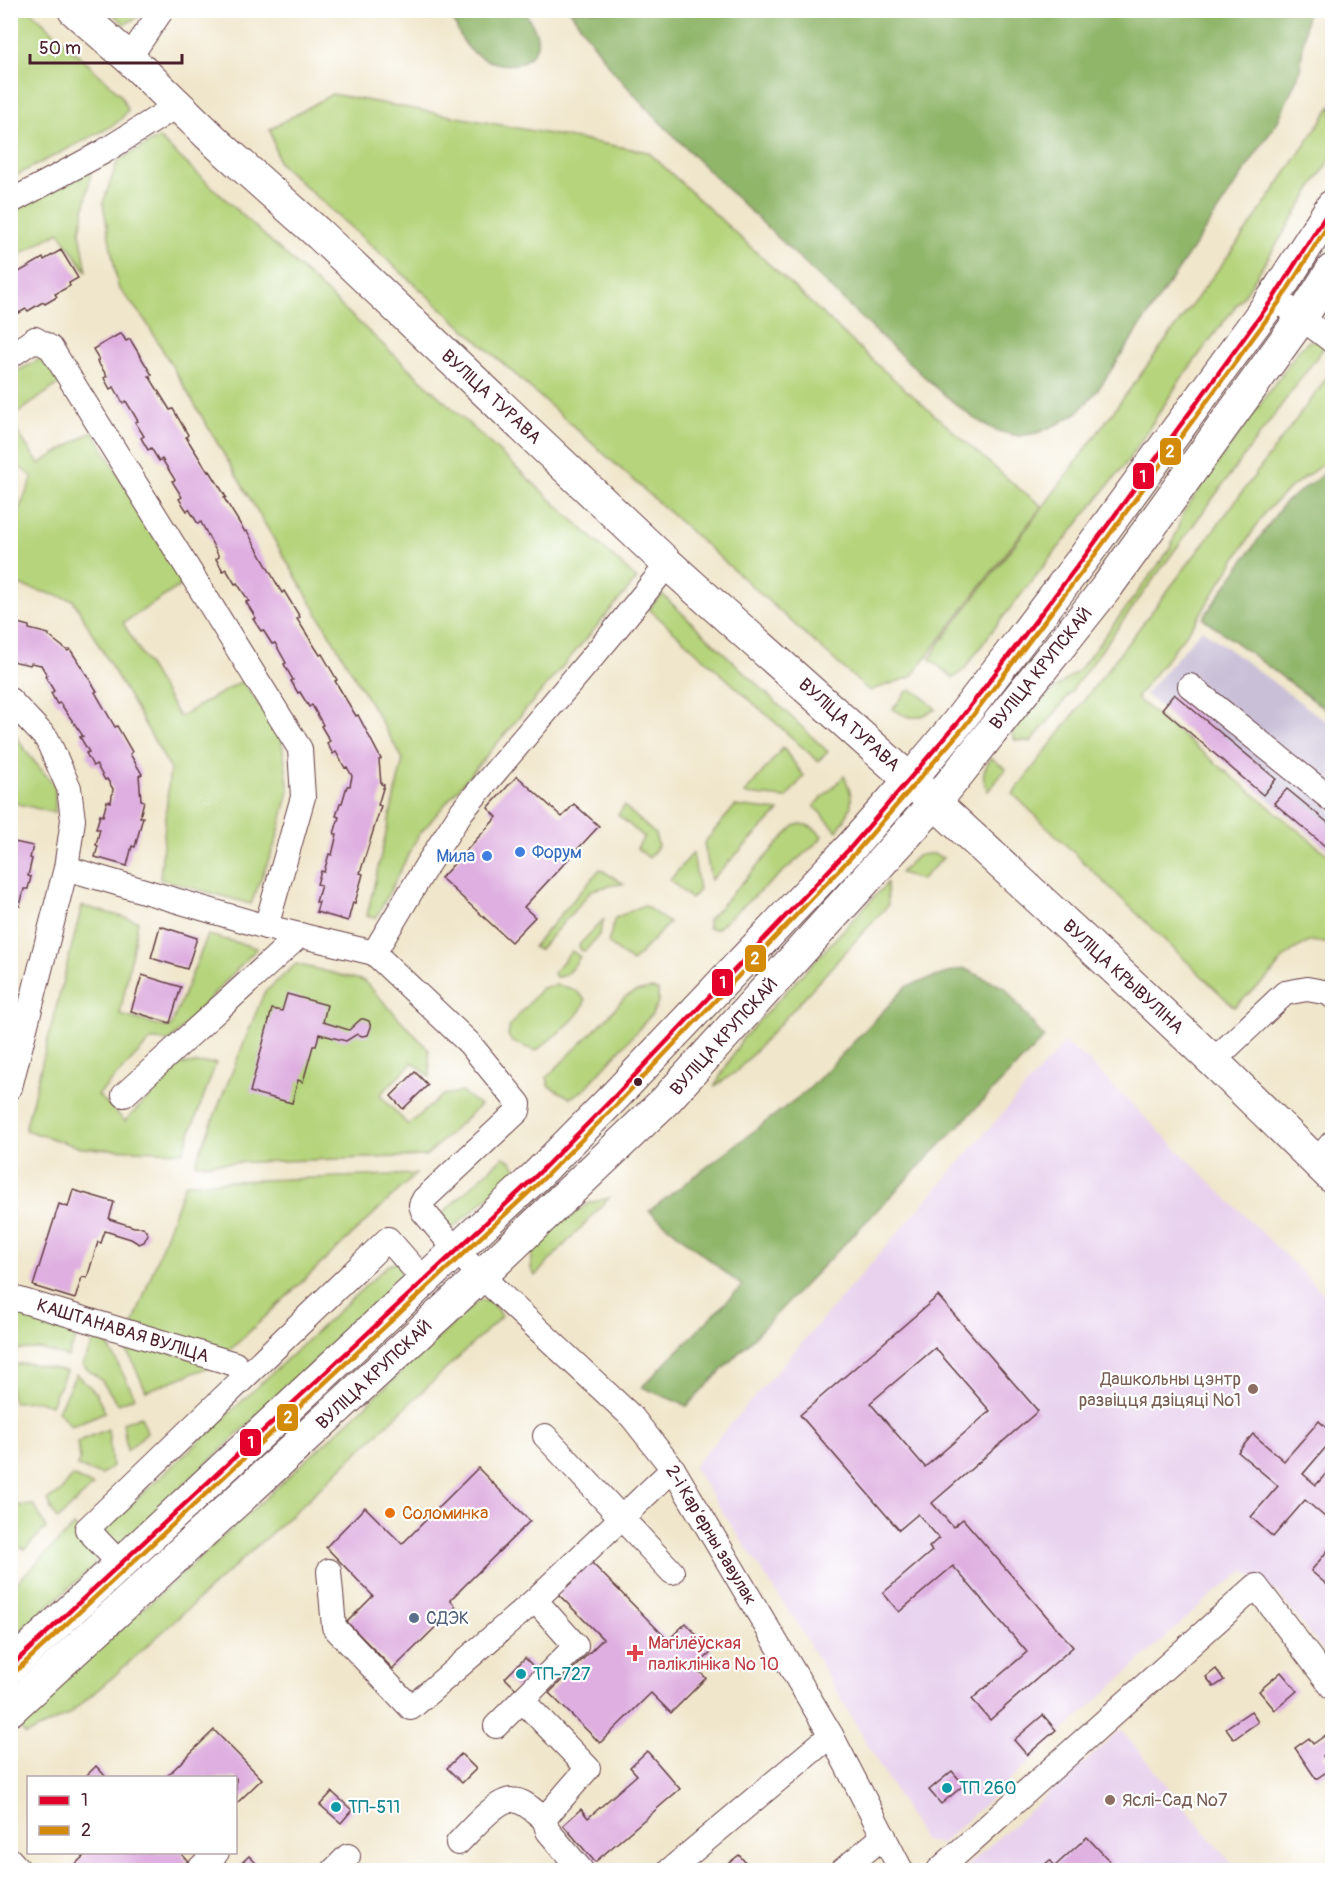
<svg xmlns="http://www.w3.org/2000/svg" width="1343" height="1881" font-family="Pangolin,sans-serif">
  <rect width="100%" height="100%" fill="#fff"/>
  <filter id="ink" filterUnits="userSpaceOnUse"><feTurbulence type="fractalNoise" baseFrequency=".0167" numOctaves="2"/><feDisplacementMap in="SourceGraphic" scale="12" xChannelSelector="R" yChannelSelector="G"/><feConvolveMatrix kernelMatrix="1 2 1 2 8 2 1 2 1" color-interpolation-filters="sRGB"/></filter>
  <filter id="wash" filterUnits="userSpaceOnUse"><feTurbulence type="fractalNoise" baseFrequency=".008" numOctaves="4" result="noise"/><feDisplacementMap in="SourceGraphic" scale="24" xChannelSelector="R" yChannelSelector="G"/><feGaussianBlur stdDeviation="1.35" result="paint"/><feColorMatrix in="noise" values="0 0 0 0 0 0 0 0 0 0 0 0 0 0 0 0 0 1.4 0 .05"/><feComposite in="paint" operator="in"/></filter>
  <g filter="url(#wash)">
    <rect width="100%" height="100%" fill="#f0e6cb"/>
    <!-- built -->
    <g fill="#e8d2ee">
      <polygon points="1064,1043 1084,1057 1332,1302 1332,1662 1278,1593 1244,1571 1206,1600 941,1844 923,1840 801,1630 693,1467"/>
      <polygon points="1121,1730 1237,1870 962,1870"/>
    </g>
    <!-- industrial -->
    <polygon fill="#c9bfd7" points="1202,629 1332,726 1332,853 1145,694"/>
    <!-- green -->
    <g fill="#b5d47b" stroke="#807a53" stroke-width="1.5">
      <polygon points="11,10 31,11 120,94 128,110 121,119 112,126 11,178"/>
      <polygon points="109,11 148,11 125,24"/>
      <polygon points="332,94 648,152 881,368 1017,487 1042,506 911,677 869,691 279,163 270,129"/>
      <polygon points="1332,105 1332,156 1247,291 1183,376 1127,462 992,631 964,670 953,678 930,659 939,644 1043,507 1250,226"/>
      <polygon points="159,138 637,579 418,836 376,918 367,916 403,759 145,320 118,287 103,203 118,160"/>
      <polygon points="92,167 80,232 87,272 59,232 11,260 11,211"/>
      <polygon points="1319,340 1327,343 1056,712 1031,742 1015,740 1012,734 1025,712 1080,669 1150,576 1170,549 1184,511 1298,351 1309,341"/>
      <polygon points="44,357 61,382 11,418 10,375"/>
      <polygon points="1332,371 1332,457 1289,489 1265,512 1196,621 1136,698 1332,858 1332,944 1311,941 1293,950 1280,962 1269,977 1234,1007 1013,794 1226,514"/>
      <polygon points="10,421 39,464 93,431 183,584 123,623 179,717 242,681 281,735 289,791 276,841 251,904 160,879 170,768 73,600 11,583 11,524 13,523 33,477 19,467 11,464"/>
      <polygon points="662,594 828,752 818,761 649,609"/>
      <path d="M911,690l10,5 15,14c-17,10 -26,12 -43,0l13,-17z"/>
      <polygon points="10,728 28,754 55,786 55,813 11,802"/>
      <polygon points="783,748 804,776 786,798 744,794"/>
      <path d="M991,758l15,11 -18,22c-7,-15 -6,-19 3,-33z"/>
      <path d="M844,776c13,26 8,32 -7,55l-23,-25z"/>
      <polygon points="624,806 655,834 658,846 649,858 637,848 644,837 618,815"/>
      <polygon points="735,806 779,811 711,880 704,843"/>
      <path d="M801,824c9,1 15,4 21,12l-3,5 -103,88 -8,-1v-8l86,-94z"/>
      <polygon points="693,853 699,890 691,899 670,880"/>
      <polygon points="926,854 934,854 943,858 921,880 900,873 917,856"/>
      <polygon points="600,869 624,884 613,885 592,890 539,950 533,947"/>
      <polygon points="887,883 888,905 737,1071 714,1087 743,1038"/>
      <polygon points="644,905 669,923 632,962 608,943 615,918"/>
      <polygon points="82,906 138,921 120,1015 170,1028 208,935 257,948 170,1041 151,1040 98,1095 125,1121 182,1064 216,1063 183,1152 82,1148 25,1130"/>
      <polygon points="604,919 599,935 585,951 581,950 579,946 581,943"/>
      <path d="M572,951l8,6c-7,9 -12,20 -24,20l-3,-4z"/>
      <polygon points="296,964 364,981 429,1050 430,1077 413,1062 380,1095 408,1125 443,1095 461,1092 480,1105 426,1156 195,1164 264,993"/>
      <path d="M555,985c14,2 22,4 30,15 -3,18 -36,39 -49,51l-24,-9 -4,-7 2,-10 32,-37z"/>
      <polygon points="650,989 658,990 658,1003 652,1014 584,1090 570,1098 549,1086 547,1077 604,1021 625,997 636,992"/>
      <path d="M503,1157c7,3 13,6 13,15l-64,57 -11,-7 2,-9z"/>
      <polygon points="416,1174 229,1351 133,1325 185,1183"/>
      <polygon points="609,1198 535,1276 531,1268 532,1254 537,1239 589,1203"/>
      <polygon points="397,1262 404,1271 402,1278 122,1544 114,1544 104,1534 107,1527 388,1265"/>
      <polygon points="479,1300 490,1301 502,1316 302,1505 115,1675 68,1715 26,1735 19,1728 24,1716 257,1506"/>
      <polygon points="11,1303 82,1324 68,1357 40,1349 11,1350"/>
      <polygon points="97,1335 109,1347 135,1397 118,1404 101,1380 82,1365"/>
      <polygon points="119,1341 217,1364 146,1391 132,1360"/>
      <polygon points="27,1363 66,1371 51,1405 38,1401 13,1402 11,1397 11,1365"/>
      <polygon points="76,1374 96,1393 105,1412 71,1426 58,1411"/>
      <polygon points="141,1416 147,1432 127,1451 123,1423"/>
      <polygon points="108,1429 112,1466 101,1475 77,1466 80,1459 77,1442"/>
      <polygon points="73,1476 93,1486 57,1520 47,1500 58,1494"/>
      <polygon points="11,1502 20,1506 34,1505 46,1528 25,1549 11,1545"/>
      <path d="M74,1526c14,13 25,20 20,40l-83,73v-51z"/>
    </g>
    <!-- forest -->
    <g fill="#90b66b" stroke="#6d6a4b" stroke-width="1.5">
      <path d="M451,11h73c4,7 11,16 13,25 1,6 0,12 -4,17 -16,21 -53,10 -67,-8 -8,-10 -12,-23 -15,-34z"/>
      <polygon points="570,11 1307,10 1307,11 1300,71 1278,121 1097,391 1078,412 1058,424 1037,433 1019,436 997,431 975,419 944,395 889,344 727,189 653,115 613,71"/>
      <polygon points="1332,468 1332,714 1203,618 1284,503"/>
      <polygon points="963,968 1005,988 1044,1038 687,1406 642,1387 742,1286 649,1211 809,1089 907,986"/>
    </g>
    <g id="blocks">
      <!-- building -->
      <g fill="#deafe0" fill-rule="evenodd">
        <polygon points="61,250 78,278 69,283 70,286 55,294 57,297 45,304 43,302 28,311 26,309 10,318 10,280 18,276 17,273 43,258 44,260"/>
        <polygon points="121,333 126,341 130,339 136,349 152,375 149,376 170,410 173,409 188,435 186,437 208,472 210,471 226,497 224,498 245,532 247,531 282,593 284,591 300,617 297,619 320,655 322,654 337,680 335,681 356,716 358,715 381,759 379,760 381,784 384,785 378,805 381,806 360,873 363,874 355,903 353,902 348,921 316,912 319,902 316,902 321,885 317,884 321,871 324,872 329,854 332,855 337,834 334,834 339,817 336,816 340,803 342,803 347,786 350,786 352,776 347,767 345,768 336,752 333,754 327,743 330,741 321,726 323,725 312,705 309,707 300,692 298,693 291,681 293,680 284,664 286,663 275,643 272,644 263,630 261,631 253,619 256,618 246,602 249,601 237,583 235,584 226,569 223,571 216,559 219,557 201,522 198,524 189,509 187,511 179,499 182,497 172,481 175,480 162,459 159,461 151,448 148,450 141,438 144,436 135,422 138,421 126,401 123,403 114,387 110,389 104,378 107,376 97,361 99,360 93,349"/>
        <polygon points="10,621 29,626 29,629 49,634 49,636 68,651 70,649 97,691 95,692 115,727 117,726 132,752 130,754 142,774 139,776 141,800 144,801 140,817 143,817 135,847 132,846 127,866 95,857 98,846 96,845 100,829 96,829 100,815 103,816 107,801 111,802 113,789 107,779 105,780 96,764 93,766 86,753 89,752 80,737 83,736 60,703 57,704 51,693 54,691 45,676 47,675 41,665 31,663 30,665 12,661 10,665"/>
        <polygon points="1174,694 1276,779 1263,795 1162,709"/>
        <polygon points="517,776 562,817 574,804 599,826 524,907 535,917 511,942 441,878 497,817 488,808"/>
        <polygon points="1287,789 1332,826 1332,852 1274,803"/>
        <polygon points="10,841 33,846 30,858 32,859 28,876 31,877 28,889 24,889 20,906 17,905 11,928 14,928 11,939"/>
        <polygon points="160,926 197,938 187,969 151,958"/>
        <polygon points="142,975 181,987 170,1023 131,1011"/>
        <polygon points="287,994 327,1005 323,1022 349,1030 361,1019 364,1019 369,1021 371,1027 368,1035 362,1036 357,1034 346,1041 319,1034 316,1046 313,1046 303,1082 298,1080 292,1103 250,1092 272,1009 282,1011"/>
        <polygon points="415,1072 428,1085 403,1109 391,1096"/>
        <polygon points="73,1190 114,1202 109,1219 134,1227 143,1227 148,1234 144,1242 139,1244 131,1239 105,1231 101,1243 98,1242 87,1278 82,1277 75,1299 33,1286 59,1204 68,1207"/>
        <path d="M938,1296l100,115 -106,92 21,24 10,-8 110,128 -83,73 -18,-21 55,-47 -74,-86 -54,46 -16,-19 49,-42 -3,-4 10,-9 -21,-24 -19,16 -99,-115zM935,1348l55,63 -65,56 -55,-64z"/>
        <polygon points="1319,1421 1332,1433 1332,1440 1303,1474 1316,1485 1330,1469 1332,1471 1332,1523 1305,1500 1273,1537 1251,1517 1278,1486 1238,1452 1253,1434 1284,1461"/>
        <polygon points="478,1468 530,1521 450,1600 456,1607 393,1669 347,1622 373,1596 326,1547 365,1507 402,1544"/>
        <polygon points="1332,1545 1332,1589 1311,1571"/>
        <polygon points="586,1557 668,1640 686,1623 712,1652 695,1667 706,1678 671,1713 651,1693 600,1743 549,1693 603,1639 553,1589"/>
        <polygon points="525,1658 537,1670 517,1690 505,1678"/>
        <polygon points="1216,1669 1224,1680 1214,1687 1206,1677"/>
        <polygon points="1281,1672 1297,1691 1275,1710 1259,1691"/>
        <polygon points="1251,1711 1258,1722 1234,1739 1226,1728"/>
        <polygon points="1043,1715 1056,1730 1027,1755 1014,1740"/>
        <polygon points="214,1730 262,1779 236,1804 236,1778 165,1778"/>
        <polygon points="1330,1732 1332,1736 1332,1749 1323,1756 1332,1768 1316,1779 1295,1748 1309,1738 1313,1744"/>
        <polygon points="647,1751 680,1789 595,1862 563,1825 581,1809 588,1818 637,1775 630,1767"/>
        <polygon points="461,1754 476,1769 462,1783 447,1768"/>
        <polygon points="96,1766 107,1778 84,1778"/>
        <polygon points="952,1771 964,1785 941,1804 929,1790"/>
        <polygon points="332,1792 352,1810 341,1823 320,1805"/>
        <polygon points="1087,1837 1118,1870 1038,1870 1050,1860 1055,1866"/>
        <polygon points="88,1852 185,1852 182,1855 188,1861 178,1870 69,1870"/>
        <polygon points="739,1855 752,1870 720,1870"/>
        <polygon points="249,1856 263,1870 234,1870"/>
      </g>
    </g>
  </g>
  <g filter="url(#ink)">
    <use href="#blocks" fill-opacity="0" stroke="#633d43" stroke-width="1.5"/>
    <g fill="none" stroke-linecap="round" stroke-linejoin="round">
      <!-- minor casing -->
      <g stroke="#633d43" stroke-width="26">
        <g id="minor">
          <polyline points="129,58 162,10"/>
          <polyline points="10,202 103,152 178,105"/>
          <polyline points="1274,297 1332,341"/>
          <polyline points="10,356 35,339 51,348 300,749 303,797 266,927"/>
          <polyline points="1190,686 1332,800"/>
          <polyline points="10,700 47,739 69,788 73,820 66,868 10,1087"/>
          <polyline points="66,868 266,927 374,953 469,1043 519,1104 518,1111 424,1199 421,1205 423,1211 456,1250 481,1276 632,1417 673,1469 831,1735 901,1870"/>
          <polyline points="374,953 427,865 462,811 611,635 668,564"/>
          <polyline points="1213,1061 1285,993 1307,989 1329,993 1332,996"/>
          <polyline points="124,1095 300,935"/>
          <polyline points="1316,1162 1332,1143"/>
          <polyline points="10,1297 235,1364"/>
          <polyline points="545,1436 672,1572"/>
          <polyline points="121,1565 87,1529 388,1239 424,1280"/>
          <polyline points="329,1571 334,1627 411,1708 535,1600 673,1469"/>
          <polyline points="522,1700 588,1768 544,1819 548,1831 581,1870"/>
          <polyline points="496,1726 576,1646 535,1600"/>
          <path d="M458,1843c11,-11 39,-44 54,-43 12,0 23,12 32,19"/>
          <polyline points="10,1860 19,1870"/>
          <polyline points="198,1870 217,1852"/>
          <polyline points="334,1870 348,1856"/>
          <polyline points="670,1870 831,1735"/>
          <polyline points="843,1870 884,1836"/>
          <polyline points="939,1870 1256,1586 1332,1687"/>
        </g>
      </g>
      <!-- major casing -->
      <g stroke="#633d43" stroke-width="34">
        <g id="major">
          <polyline points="74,10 129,58 219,145 320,235 668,564 910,780 1127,980 1213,1061 1332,1177"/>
          <polyline points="10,1667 536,1176 616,1095 852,846 910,780 958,722 1085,556 1274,297 1332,206"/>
          <polyline points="10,1710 481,1276 666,1100 934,804 1107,587 1302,317 1332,270"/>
        </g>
      </g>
      <!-- minor -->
      <use href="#minor" stroke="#fff" stroke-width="24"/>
      <!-- major -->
      <use href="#major" stroke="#fff" stroke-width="32"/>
      <!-- bus-1 casing -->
      <g stroke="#fff" stroke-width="9">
        <polyline id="bus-1" points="10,1667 536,1176 616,1095 852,846 958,722 1085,556 1274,297 1332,206"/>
      </g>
      <!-- bus-2 casing -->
      <g stroke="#fff" stroke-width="9">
        <polyline id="bus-2" points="15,1672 541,1181 621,1100 857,851 964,727 1091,560 1280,301 1332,219"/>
      </g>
      <!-- bus-1 -->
      <use href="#bus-1" stroke="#e4002b" stroke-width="4.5"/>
      <!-- bus-2 -->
      <use href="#bus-2" stroke="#d48b09" stroke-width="4.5"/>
    </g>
  </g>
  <!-- markers -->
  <g fill="#3f7fe0" stroke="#fff" stroke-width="2">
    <circle cx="520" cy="852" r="6"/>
    <circle cx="487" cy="856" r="6"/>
  </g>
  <circle fill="#4a1f2b" stroke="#fff" stroke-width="2" cx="638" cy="1082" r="5"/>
  <g fill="#8d6e63" stroke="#fff" stroke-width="2">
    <circle cx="1253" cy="1389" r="6"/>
    <circle cx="1110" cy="1800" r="6"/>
  </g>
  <circle fill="#e8710a" stroke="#fff" stroke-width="2" cx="390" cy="1513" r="6"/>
  <circle fill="#5c6f8a" stroke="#fff" stroke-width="2" cx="414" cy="1618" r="6"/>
  <path fill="#e0444e" stroke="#fff" stroke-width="2" d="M632 1644h6v6h6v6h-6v6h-6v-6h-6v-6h6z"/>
  <g fill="#0f9aa8" stroke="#fff" stroke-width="2">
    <circle cx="521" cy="1674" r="6"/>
    <circle cx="947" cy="1788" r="6"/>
    <circle cx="336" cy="1807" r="6"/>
  </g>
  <g text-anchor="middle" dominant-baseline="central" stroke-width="4.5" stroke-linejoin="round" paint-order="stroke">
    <!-- street labels -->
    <g font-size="18" fill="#4a1f2b" stroke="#fff">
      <text transform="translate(491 397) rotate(43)">ВУЛІЦА ТУРАВА</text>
      <text transform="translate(1041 669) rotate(-51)">ВУЛІЦА КРУПСКАЙ</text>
      <text transform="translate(849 725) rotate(42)">ВУЛІЦА ТУРАВА</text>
      <text transform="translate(1123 977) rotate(43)">ВУЛІЦА КРЫВУЛІНА</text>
      <text transform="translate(724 1037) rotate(-48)">ВУЛІЦА КРУПСКАЙ</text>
      <text transform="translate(123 1331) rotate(17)">КАШТАНАВАЯ ВУЛІЦА</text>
      <text transform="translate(374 1375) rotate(-43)">ВУЛІЦА КРУПСКАЙ</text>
      <text transform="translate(711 1535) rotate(59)">2-і Карʼерны завулак</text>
    </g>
    <!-- shop labels -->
    <g font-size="18" fill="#366cbe" stroke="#fff" text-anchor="start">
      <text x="532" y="852">Форум</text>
      <text x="475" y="856" text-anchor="end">Мила</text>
    </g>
    <!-- education labels -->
    <g font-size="18" fill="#785e54" stroke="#fff" text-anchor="end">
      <text x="1241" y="1379">Дашкольны цэнтр<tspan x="1241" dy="21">развіцця дзіцяці №1</tspan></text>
      <text x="1122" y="1800" text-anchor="start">Яслі-Сад №7</text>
    </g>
    <!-- food labels -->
    <g font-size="18" fill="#c56008" stroke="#fff" text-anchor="start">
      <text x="402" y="1513">Соломинка</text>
    </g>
    <!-- service labels -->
    <g font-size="18" fill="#4e5e75" stroke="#fff" text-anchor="start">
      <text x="426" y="1618">СДЭК</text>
    </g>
    <!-- health labels -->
    <g font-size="18" fill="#be3a42" stroke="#fff" text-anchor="start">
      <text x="648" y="1643">Магілёўская<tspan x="648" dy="21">паліклініка № 10</tspan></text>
    </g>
    <!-- culture labels -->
    <g font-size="18" fill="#0d838f" stroke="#fff" text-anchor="start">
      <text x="533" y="1674">ТП-727</text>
      <text x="959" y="1788">ТП 260</text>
      <text x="348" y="1807">ТП-511</text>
    </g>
  </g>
  <g stroke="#fff" stroke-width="2">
    <rect x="1159" y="437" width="23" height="29" rx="6" fill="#d48b09"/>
    <rect x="1132" y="462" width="23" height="28" rx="6" fill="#e4002b"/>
    <rect x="744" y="944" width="23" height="29" rx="6" fill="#d48b09"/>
    <rect x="711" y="968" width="23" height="29" rx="6" fill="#e4002b"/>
    <rect x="276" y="1403" width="23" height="29" rx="6" fill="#d48b09"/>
    <rect x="239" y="1428" width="23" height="29" rx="6" fill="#e4002b"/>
  </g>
  <g font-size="16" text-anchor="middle" font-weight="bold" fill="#fff">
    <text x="1170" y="457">2</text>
    <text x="1143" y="482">1</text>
    <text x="755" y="964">2</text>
    <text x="723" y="988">1</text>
    <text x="288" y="1423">2</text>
    <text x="251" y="1448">1</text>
  </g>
  <!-- margin -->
  <rect width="1343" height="1881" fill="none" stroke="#fff" stroke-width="36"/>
  <!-- legend -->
  <rect x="27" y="1776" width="210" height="78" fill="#ffffff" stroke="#b7a5aa" stroke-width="1.5"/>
  <rect x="39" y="1796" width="30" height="9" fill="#e4002b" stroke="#b7a5aa" stroke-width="1.5"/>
  <text x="81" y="1806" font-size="18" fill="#4a1f2b">1</text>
  <rect x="39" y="1826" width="30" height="9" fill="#d48b09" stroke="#b7a5aa" stroke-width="1.5"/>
  <text x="81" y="1836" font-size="18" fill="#4a1f2b">2</text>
  <!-- scale -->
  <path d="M30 54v9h152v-9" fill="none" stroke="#4a1f2b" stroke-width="3"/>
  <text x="39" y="54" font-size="18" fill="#4a1f2b" stroke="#ffffff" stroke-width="4.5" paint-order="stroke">50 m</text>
</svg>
